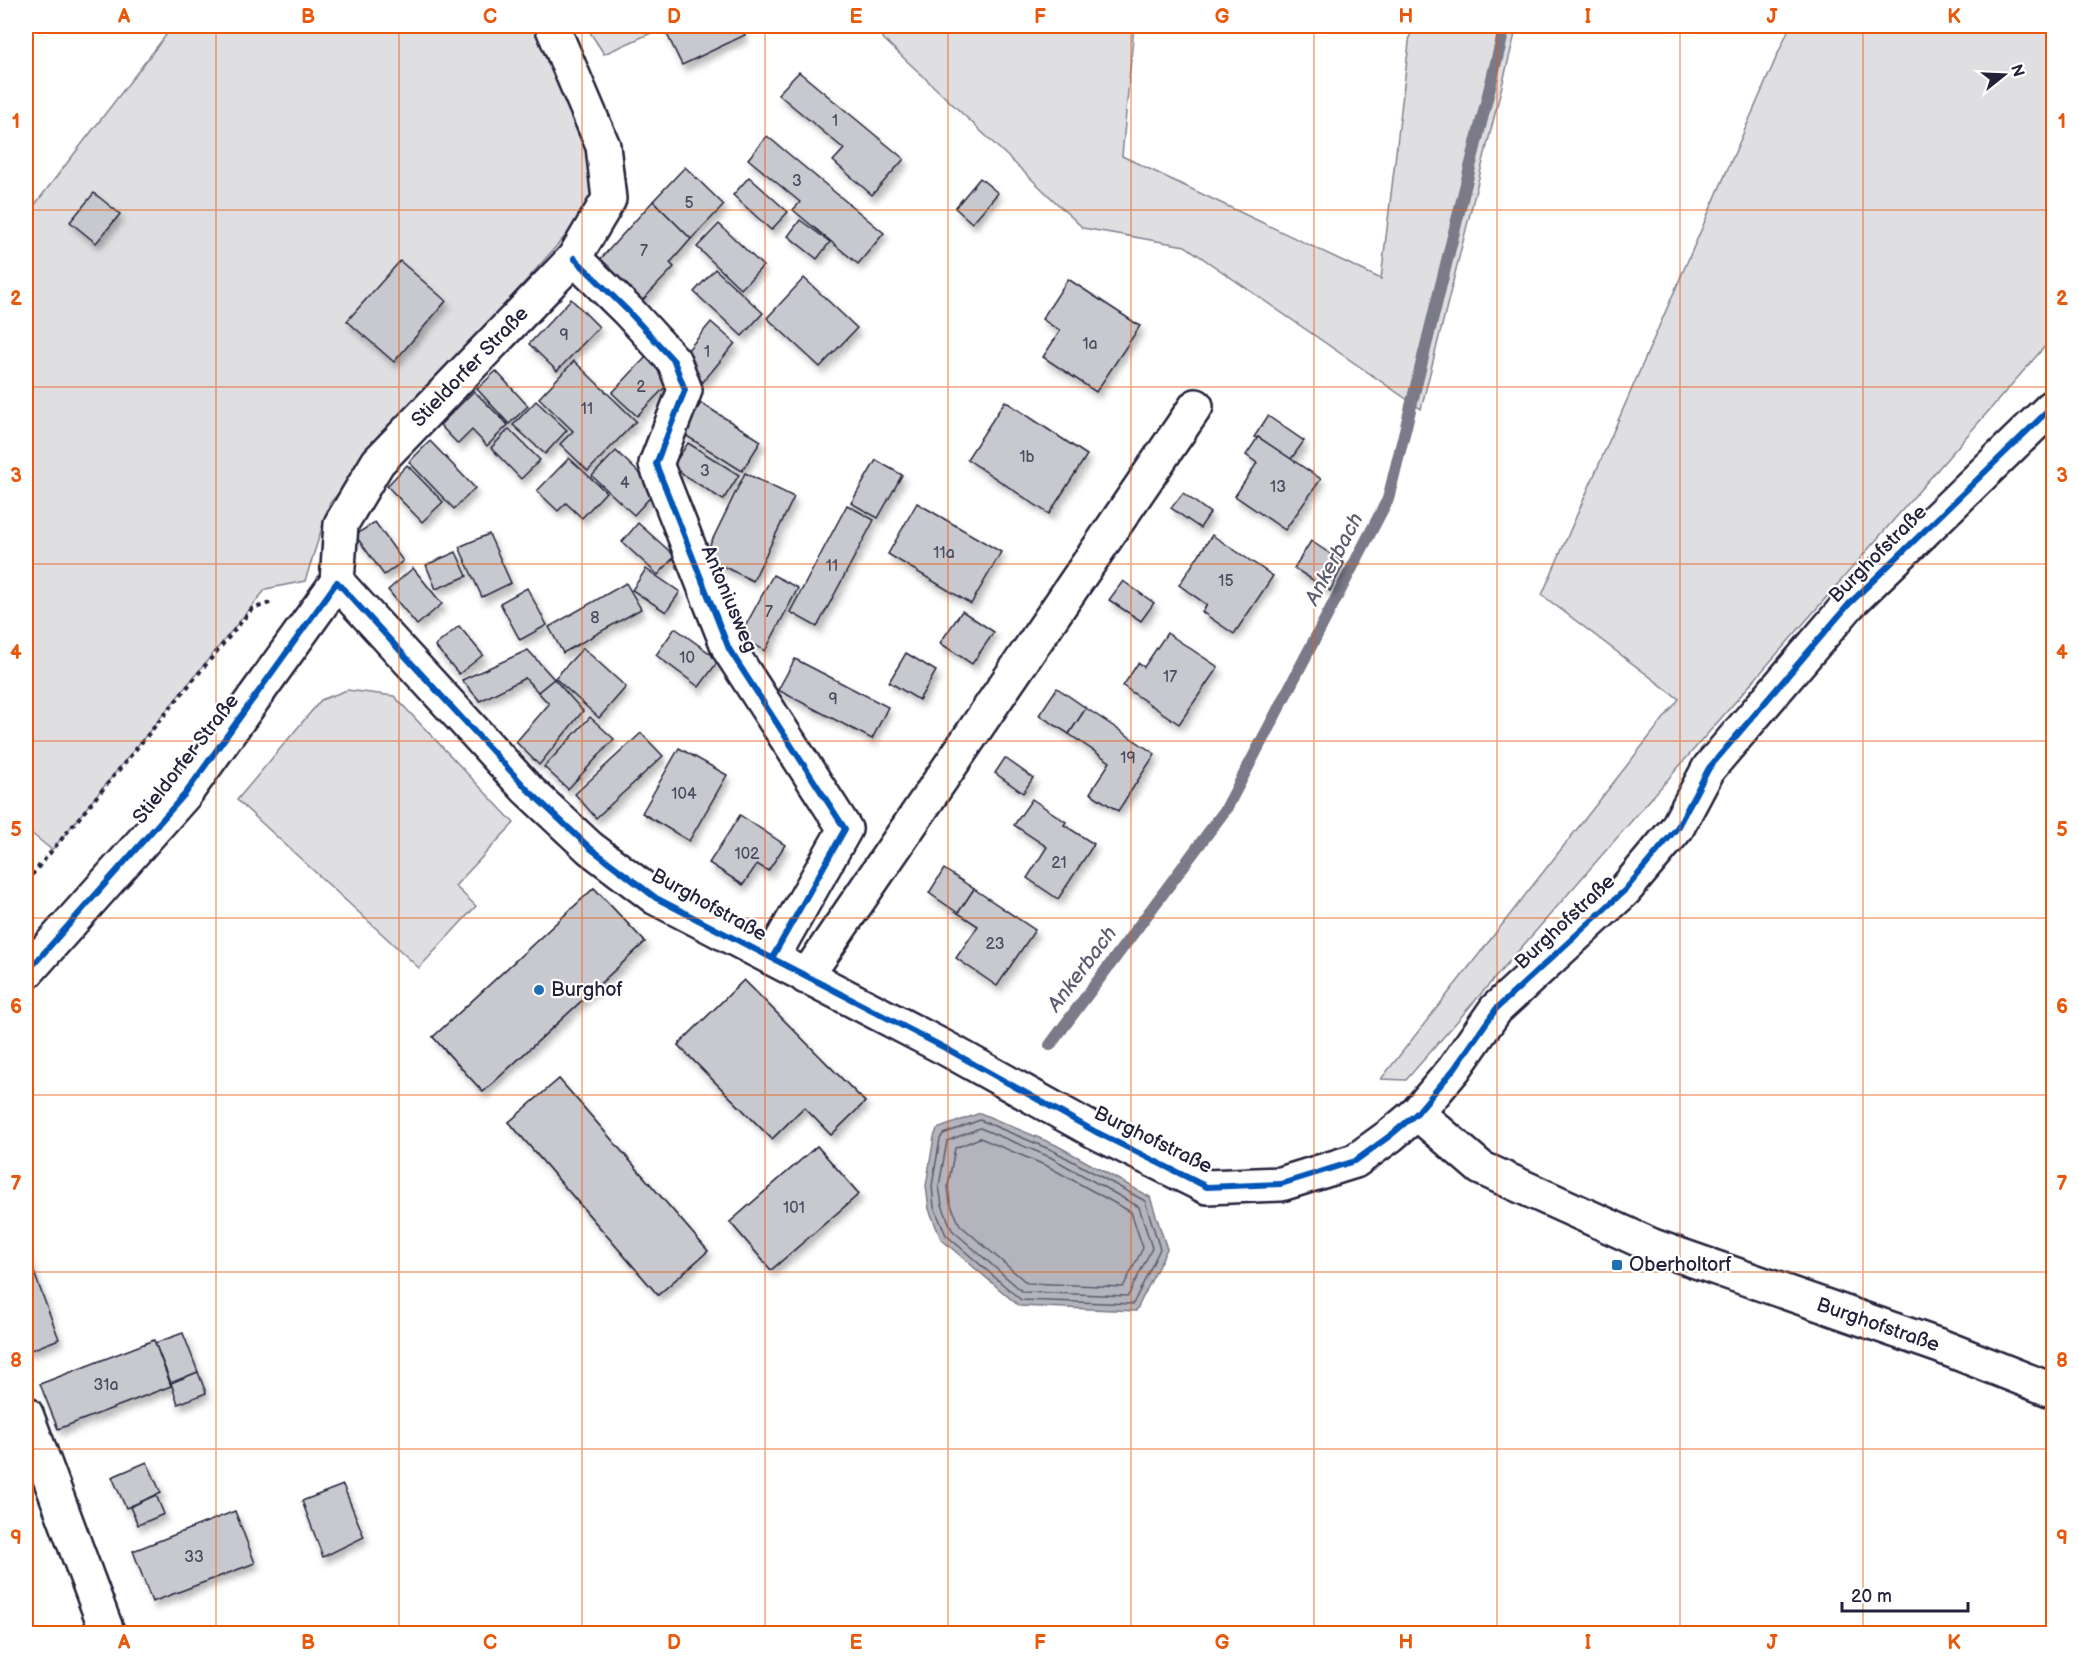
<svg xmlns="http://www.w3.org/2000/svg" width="2079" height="1659" font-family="'Balsamiq Sans',sans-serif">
  <defs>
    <filter id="shadow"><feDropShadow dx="3.5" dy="6" stdDeviation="3" flood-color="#0004"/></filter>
  </defs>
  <rect width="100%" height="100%" fill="#fff"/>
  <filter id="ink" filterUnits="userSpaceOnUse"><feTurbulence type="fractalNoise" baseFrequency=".0167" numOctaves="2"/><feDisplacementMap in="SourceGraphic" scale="12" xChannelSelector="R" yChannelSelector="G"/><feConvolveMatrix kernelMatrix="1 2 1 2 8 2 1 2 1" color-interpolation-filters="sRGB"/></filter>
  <g filter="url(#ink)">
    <!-- green -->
    <g fill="#dfdfe2" stroke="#80808e" stroke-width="1.5">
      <polygon points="173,26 535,26 577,95 595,190 568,233 330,503 305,581 266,589 52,850 26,829 26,216"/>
      <polygon points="586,26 667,26 604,54"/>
      <polygon points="870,26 1134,26 1122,156 1381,279 1411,26 1517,26 1421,409 1185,246 1083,228"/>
      <polygon points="1790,26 2053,26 2053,337 1406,1080 1381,1079 1679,699 1542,595"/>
      <polygon points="347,690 394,696 514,823 455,886 476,906 419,968 237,800 321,700"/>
    </g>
    <!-- water -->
    <polygon fill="#b4b4bc" stroke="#7a7a88" stroke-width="1.5" points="980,1113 1056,1145 1150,1197 1167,1249 1136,1311 1019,1306 941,1239 929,1209 926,1186 934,1137 937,1129"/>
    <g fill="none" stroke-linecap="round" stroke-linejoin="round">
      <!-- shore -->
      <g stroke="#5c5c6f" stroke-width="1.5">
        <polygon points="980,1120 1054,1151 1145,1201 1160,1249 1133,1304 1021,1300 946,1235 934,1207 932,1186 940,1139 943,1134"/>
        <polygon points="980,1128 1050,1157 1139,1207 1152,1248 1128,1296 1023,1292 952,1230 942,1205 939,1186 947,1141"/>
        <polygon points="980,1138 1047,1166 1131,1212 1143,1248 1123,1287 1027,1283 960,1225 950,1203 948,1186 955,1148"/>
      </g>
      <!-- stream -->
      <polyline stroke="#7a7a88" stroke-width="12" points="1050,1045 1226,809 1388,499 1505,26"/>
    </g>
    <!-- building -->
    <g fill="#c8c8cf" stroke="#22223b" stroke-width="1.5" filter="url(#shadow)">
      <polygon points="670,26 740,26 745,35 682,65 664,28"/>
      <polygon points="799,72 904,159 872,195 833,161 844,149 778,94"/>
      <polygon points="767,136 884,233 858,264 793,210 800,202 748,159"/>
      <polygon points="685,167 724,205 691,239 653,201"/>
      <polygon points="749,177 788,212 771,230 733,195"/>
      <polygon points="980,178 998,193 972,223 955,208"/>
      <polygon points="94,193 120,214 96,243 70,222"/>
      <polygon points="653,201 691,239 670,263 674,267 638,305 596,264"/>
      <polygon points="800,220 830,242 817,259 788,236"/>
      <polygon points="719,224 763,266 741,289 697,247"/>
      <polygon points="400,261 446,301 394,362 347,321"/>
      <polygon points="715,269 763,313 742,336 694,292"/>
      <polygon points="804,278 857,328 820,367 767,318"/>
      <polygon points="1068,279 1140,326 1096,392 1043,357 1060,331 1042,319"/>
      <polygon points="571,299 599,327 557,371 529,344"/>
      <polygon points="711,322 735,343 703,382 678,362"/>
      <polygon points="646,357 671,381 637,416 612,393"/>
      <polygon points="574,361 636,421 588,471 560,444 573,431 539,398"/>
      <polygon points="496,371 528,406 509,424 477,389"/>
      <polygon points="474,391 508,425 487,446 472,430 458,444 440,425"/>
      <polygon points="536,401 567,430 545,454 513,425"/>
      <polygon points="1005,401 1087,455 1049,514 967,459"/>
      <polygon points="701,403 761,441 742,471 682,433"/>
      <polygon points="1268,416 1304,441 1291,459 1258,437 1257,438 1254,437"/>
      <polygon points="509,429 540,460 521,479 491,448"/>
      <polygon points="1258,437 1321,479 1285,530 1235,496 1257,463 1246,455"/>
      <polygon points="430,441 475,488 454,509 409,462"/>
      <polygon points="688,443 739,475 723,500 672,467"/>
      <polygon points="616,451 657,490 634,515 592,476"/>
      <polygon points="569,458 606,492 582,518 566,503 558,511 537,491"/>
      <polygon points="876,460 902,475 878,518 851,503"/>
      <polygon points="407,465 443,502 422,522 387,486"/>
      <polygon points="745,473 794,497 753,581 704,557"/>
      <polygon points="1183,493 1210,513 1200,528 1171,508"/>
      <polygon points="917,503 1001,552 971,604 888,554"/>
      <polygon points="847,505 874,520 817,627 790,612"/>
      <polygon points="375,522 403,561 384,575 355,535"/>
      <polygon points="638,523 675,556 658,575 622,542"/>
      <polygon points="489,534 511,583 482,597 459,547"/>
      <polygon points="1212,535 1273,576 1234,634 1202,612 1207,605 1179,585"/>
      <polygon points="1311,541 1344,563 1330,591 1294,568"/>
      <polygon points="456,552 467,576 436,589 426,565"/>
      <polygon points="413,568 442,604 417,625 388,590"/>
      <polygon points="646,569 680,592 666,612 632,590"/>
      <polygon points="773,575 798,588 765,651 740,636"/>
      <polygon points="1123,581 1154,603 1141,621 1109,600"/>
      <polygon points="626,583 641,609 563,653 549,627"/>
      <polygon points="527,588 547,625 520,640 500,603"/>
      <polygon points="962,611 994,632 972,664 940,643"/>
      <polygon points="459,626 483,655 459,674 435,646"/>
      <polygon points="675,628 719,660 699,687 656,655"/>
      <polygon points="1167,633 1218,667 1179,724 1123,686 1138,663 1144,667"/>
      <polygon points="583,648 626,687 599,718 555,678"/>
      <polygon points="528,650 554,679 538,692 525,678 480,701 462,680"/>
      <polygon points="906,653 936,671 919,700 889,682"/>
      <polygon points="795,659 888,707 872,739 778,690"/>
      <polygon points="554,679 583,711 539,765 516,742 549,704 538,692"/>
      <polygon points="1057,688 1086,708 1069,734 1039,715"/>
      <polygon points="1086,708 1155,754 1118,811 1090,793 1110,762 1069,734"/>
      <polygon points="590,717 614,739 568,789 544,767"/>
      <polygon points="641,733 663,756 596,818 575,794"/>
      <polygon points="679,748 727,775 689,841 642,813"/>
      <polygon points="1005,758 1033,778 1023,793 995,773"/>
      <polygon points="1032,799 1066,822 1064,825 1094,844 1058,899 1027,878 1047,847 1014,825"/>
      <polygon points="740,815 785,845 768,871 757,864 743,885 709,863"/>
      <polygon points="944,869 974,889 958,913 929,893"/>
      <polygon points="594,888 645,942 483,1092 433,1037"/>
      <polygon points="594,888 645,942 483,1092 433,1037"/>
      <polygon points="974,889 1035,930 997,986 956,958 978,926 958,913"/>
      <polygon points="744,980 865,1102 831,1135 804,1107 772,1139 678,1045"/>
      <polygon points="744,980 865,1102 831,1135 804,1107 772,1139 678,1045"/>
      <polygon points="559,1079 708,1251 658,1295 509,1122"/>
      <polygon points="559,1079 708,1251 658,1295 509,1122"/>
      <polygon points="817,1146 859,1194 771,1270 730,1222"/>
      <polygon points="817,1146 859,1194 771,1270 730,1222"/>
      <polygon points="26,1251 59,1339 26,1352"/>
      <polygon points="183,1333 198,1372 171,1383 155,1343"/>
      <polygon points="154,1340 171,1386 58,1429 40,1384"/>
      <polygon points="198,1372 206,1393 178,1404 171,1383"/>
      <polygon points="147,1462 161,1493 126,1508 112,1477"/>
      <polygon points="343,1485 364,1537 323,1557 302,1501"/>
      <polygon points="156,1495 164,1514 138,1525 130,1507"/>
      <polygon points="235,1511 255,1563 152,1602 133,1551"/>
    </g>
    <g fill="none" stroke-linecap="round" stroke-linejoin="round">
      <!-- street casing -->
      <g stroke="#22223b" stroke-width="38">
        <g id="street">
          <polyline points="574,258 628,311 674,361 685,390 656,464 729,649 845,829 772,958"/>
          <polyline points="337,582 527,789 590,848 656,898 947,1049 1096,1132 1207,1187 1281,1184 1355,1161 1391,1135 1417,1113 1454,1069 1496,1009 1625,890 1677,828 1709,768 1849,604 2054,405"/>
          <polyline points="26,973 185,794 337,582 341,524 378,462 574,258 609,199 603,146 552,26"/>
          <polyline points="806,977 1196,406"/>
          <polyline points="1417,1113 1481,1168 1653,1246 1940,1346 2054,1391"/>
          <polyline points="26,1414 108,1634"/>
        </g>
      </g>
      <!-- path -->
      <polyline stroke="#22223b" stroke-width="4" stroke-dasharray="4.5 4.5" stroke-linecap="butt" points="26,882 252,609 273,602"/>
      <!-- street -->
      <use href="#street" stroke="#fff" stroke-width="33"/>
      <!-- cycleway casing -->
      <g stroke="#fff" stroke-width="10">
        <g id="cycleway">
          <polyline points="574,258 628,311 674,361 685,390 656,464 729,649 845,829 772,958"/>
          <polyline points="26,973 185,794 337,582 527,789 590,848 656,898 947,1049 1096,1132 1207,1187 1281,1184 1355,1161 1391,1135 1417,1113 1454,1069 1496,1009 1625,890 1677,828 1709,768 1849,604 2054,405"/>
        </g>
      </g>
      <!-- cycleway -->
      <use href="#cycleway" stroke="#0057b8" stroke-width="6"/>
    </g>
  </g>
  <!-- grid -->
  <path fill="none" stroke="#e8590c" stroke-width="1.5" stroke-opacity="0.55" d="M216,26v1608M399,26v1608M582,26v1608M765,26v1608M948,26v1608M1131,26v1608M1314,26v1608M1497,26v1608M1680,26v1608M1863,26v1608M26,210h2028M26,387h2028M26,564h2028M26,741h2028M26,918h2028M26,1095h2028M26,1272h2028M26,1449h2028"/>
  <!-- markers -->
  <g fill="#1f6fb2" stroke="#fff" stroke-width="2">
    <circle cx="539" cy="990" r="6"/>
    <rect x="1611" y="1259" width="12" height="12" rx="3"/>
  </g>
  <g text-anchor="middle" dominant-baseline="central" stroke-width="4.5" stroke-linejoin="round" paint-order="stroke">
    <!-- number labels -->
    <g font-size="16" fill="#4c4c60">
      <text x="835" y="121">1</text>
      <text x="797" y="181">3</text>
      <text x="689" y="203">5</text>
      <text x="644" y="251">7</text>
      <text x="564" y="335">9</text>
      <text x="1090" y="344">1a</text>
      <text x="707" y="352">1</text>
      <text x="641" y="387">2</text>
      <text x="587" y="409">11</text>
      <text x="1027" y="457">1b</text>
      <text x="705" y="471">3</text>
      <text x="625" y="483">4</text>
      <text x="1278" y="487">13</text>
      <text x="944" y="553">11a</text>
      <text x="832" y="566">11</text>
      <text x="1226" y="581">15</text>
      <text x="769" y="612">7</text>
      <text x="595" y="618">8</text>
      <text x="687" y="658">10</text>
      <text x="1170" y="677">17</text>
      <text x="833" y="699">9</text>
      <text x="1128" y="758">19</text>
      <text x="684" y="794">104</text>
      <text x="747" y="854">102</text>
      <text x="1059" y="863">21</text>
      <text x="995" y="944">23</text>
      <text x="794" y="1208">101</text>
      <text x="106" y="1385">31a</text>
      <text x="194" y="1557">33</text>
    </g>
    <!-- street labels -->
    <g font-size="20" fill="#22223b" stroke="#fff">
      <text transform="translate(470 367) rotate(-46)">Stieldorfer Straße</text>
      <text transform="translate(1878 554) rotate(-45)">Burghofstraße</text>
      <text transform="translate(729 599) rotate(67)">Antoniusweg</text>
      <text transform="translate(186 759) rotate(-52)">Stieldorfer Straße</text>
      <text transform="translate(709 905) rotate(29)">Burghofstraße</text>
      <text transform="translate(1565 922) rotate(-43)">Burghofstraße</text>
      <text transform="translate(1153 1140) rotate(26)">Burghofstraße</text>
      <text transform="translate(1878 1325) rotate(19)">Burghofstraße</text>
    </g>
    <!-- poi labels -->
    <g font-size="20" fill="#22223b" stroke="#fff" text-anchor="start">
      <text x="551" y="990">Burghof</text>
      <text x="1629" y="1265">Oberholtorf</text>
    </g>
    <!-- water labels -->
    <g font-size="21" font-style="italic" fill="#5c5c6f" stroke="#fff">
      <text transform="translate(1334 559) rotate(-62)">Ankerbach</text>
      <text transform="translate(1082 969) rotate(-53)">Ankerbach</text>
    </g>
  </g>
  <!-- margin -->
  <rect width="2079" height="1659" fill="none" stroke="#fff" stroke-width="66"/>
  <!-- north arrow -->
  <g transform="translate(2004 75) rotate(72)" stroke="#ffffff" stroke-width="4.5" paint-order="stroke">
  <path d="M0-4.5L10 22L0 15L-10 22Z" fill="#22223b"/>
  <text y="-9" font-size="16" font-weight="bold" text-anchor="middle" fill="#22223b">N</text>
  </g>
  <!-- scale -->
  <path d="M1842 1602v9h126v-9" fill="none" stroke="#22223b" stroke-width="3"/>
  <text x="1851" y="1602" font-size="18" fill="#22223b" stroke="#ffffff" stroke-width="4.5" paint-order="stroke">20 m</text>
  <rect x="33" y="33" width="2013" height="1593" fill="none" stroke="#e8590c" stroke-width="2"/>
  <g font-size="20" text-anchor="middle" font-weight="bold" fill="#e8590c">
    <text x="124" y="23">A</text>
    <text x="308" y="23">B</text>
    <text x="490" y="23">C</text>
    <text x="674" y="23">D</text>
    <text x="856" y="23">E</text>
    <text x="1040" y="23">F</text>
    <text x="1222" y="23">G</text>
    <text x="1406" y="23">H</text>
    <text x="1588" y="23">I</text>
    <text x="1772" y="23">J</text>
    <text x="1954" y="23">K</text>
    <text x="16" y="128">1</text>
    <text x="2062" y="128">1</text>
    <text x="16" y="305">2</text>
    <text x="2062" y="305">2</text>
    <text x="16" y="482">3</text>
    <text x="2062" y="482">3</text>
    <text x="16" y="659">4</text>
    <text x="2062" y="659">4</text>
    <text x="16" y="836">5</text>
    <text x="2062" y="836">5</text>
    <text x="16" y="1013">6</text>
    <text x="2062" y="1013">6</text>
    <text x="16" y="1190">7</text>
    <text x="2062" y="1190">7</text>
    <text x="16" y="1367">8</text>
    <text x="2062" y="1367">8</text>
    <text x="16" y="1544">9</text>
    <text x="2062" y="1544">9</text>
    <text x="124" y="1649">A</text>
    <text x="308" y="1649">B</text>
    <text x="490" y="1649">C</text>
    <text x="674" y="1649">D</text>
    <text x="856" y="1649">E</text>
    <text x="1040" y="1649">F</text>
    <text x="1222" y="1649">G</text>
    <text x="1406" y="1649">H</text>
    <text x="1588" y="1649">I</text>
    <text x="1772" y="1649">J</text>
    <text x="1954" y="1649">K</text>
  </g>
</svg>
